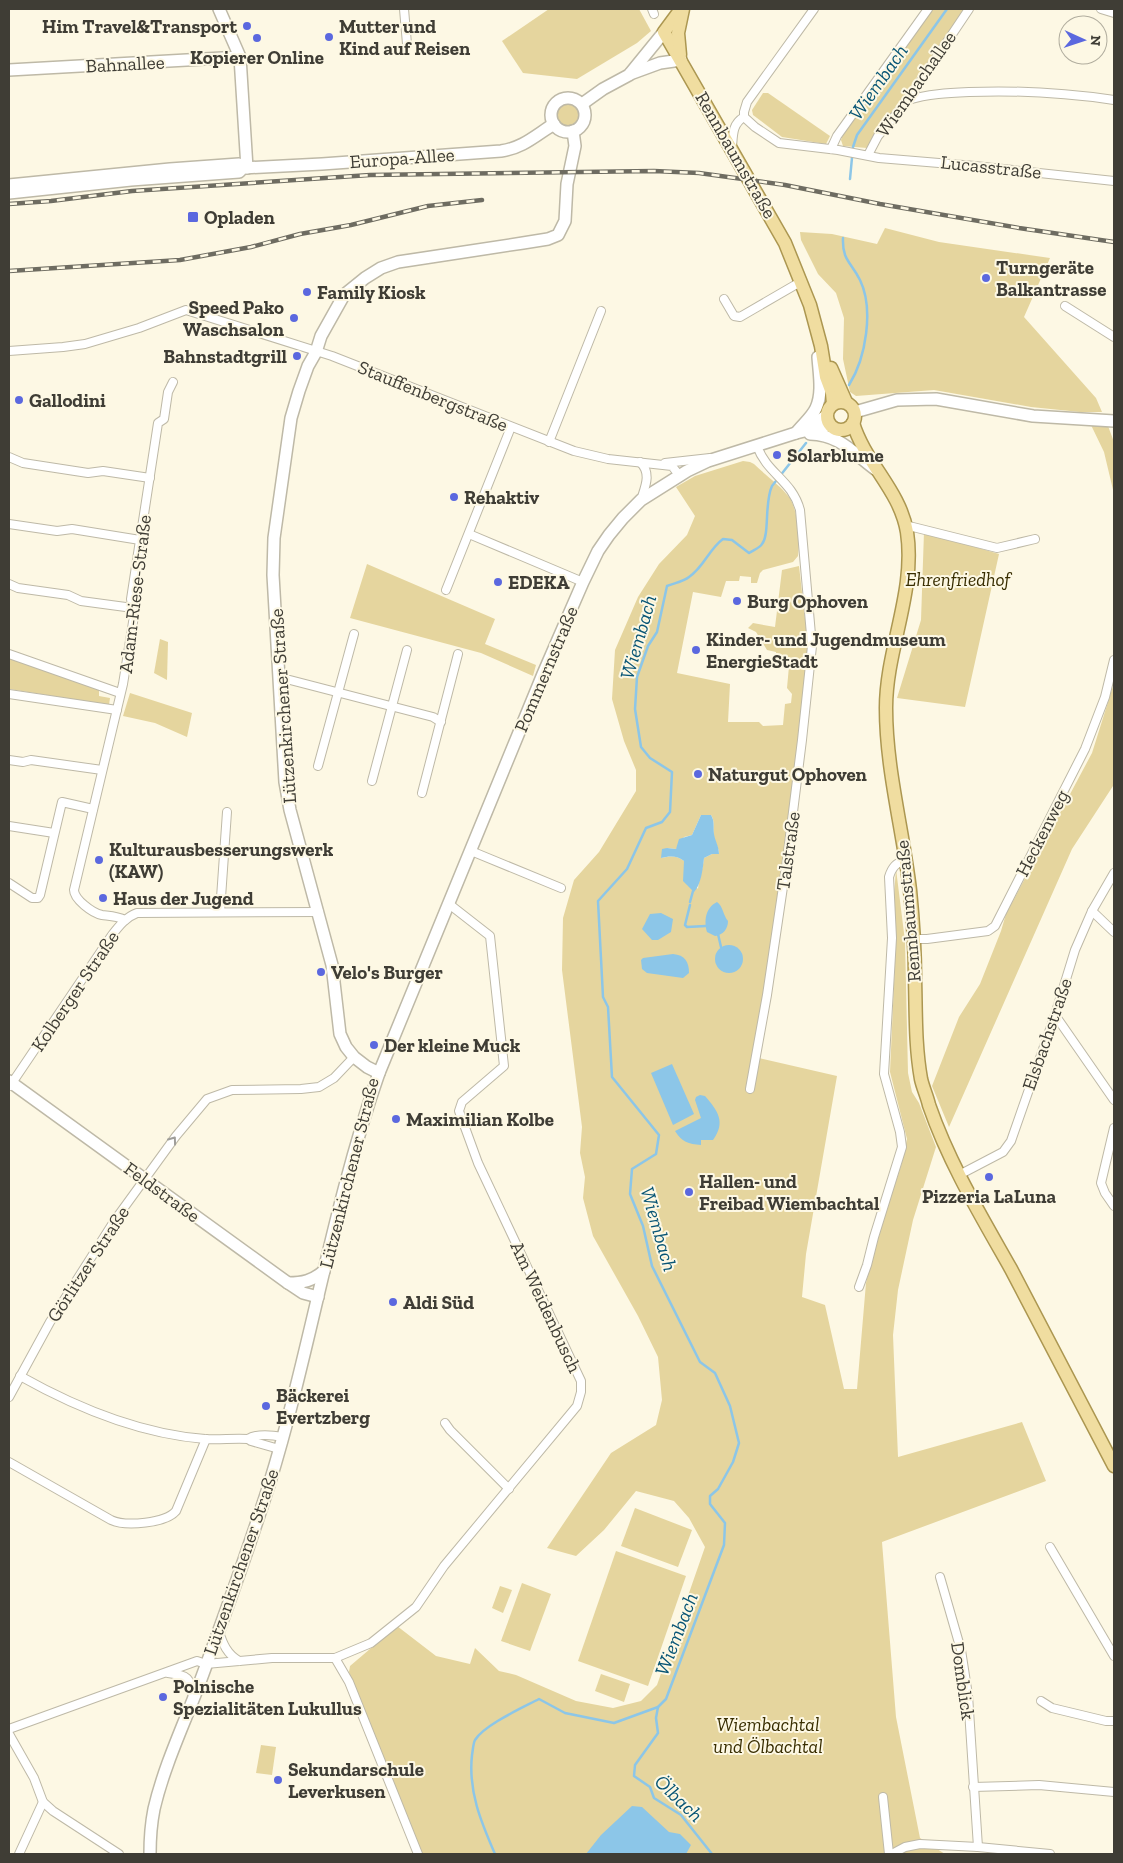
<svg xmlns="http://www.w3.org/2000/svg" width="1123" height="1863" font-family="'Zilla Slab',serif">
  <rect width="100%" height="100%" fill="#fdf8e4"/>
  <!-- green -->
  <g fill="#e5d59e" fill-rule="evenodd">
    <polygon points="549,9 639,9 651,31 637,43 577,79 523,73 502,41"/>
    <polygon points="932,9 965,9 867,148 843,146 841,140 844,132"/>
    <polygon points="763,93 768,93 830,136 826,144 782,137 753,115 752,110"/>
    <circle cx="568" cy="114" r="13"/>
    <polygon points="885,228 939,242 1050,258 1024,317 1096,398 1102,412 1080,412 1031,407 934,390 856,396 850,392 843,359 844,318 836,293 818,274 801,240 800,232 832,234 877,244"/>
    <polygon points="1091,425 1108,426 1114,442 1114,494 1104,452"/>
    <path d="M743,461l7,1 4,2c11,11 26,21 35,33 9,12 11,44 9,59l-5,6 -30,8 -3,3 -3,10h-6v-6l-11,-1 -1,5h-13l-5,16 -28,-5 -16,81 53,11 -2,38h31l4,4 20,-1 2,-21 6,-1 1,-9 -5,-6 2,-22 -13,-8v-6l-9,-2 -11,-18 -8,-4 5,-5 22,4 7,-57 17,-4 9,79 -9,96 -40,317 78,18 -31,178 -4,43 23,8 19,84h13l9,-106 9,-38 26,-79 6,-27 -17,-67 6,-133 -2,-43 2,-27 9,72 3,132 4,19 7,11 17,44 -23,73 -15,70 -5,45 5,122 124,-35 24,59 -164,61 14,175 24,121 25,16h-527l-69,-182 1,-6 47,-40 39,30 34,8 5,-16 24,23 17,4 60,26 37,7 28,-7 16,-16 48,-138 -16,-29 -15,-17 -38,-10 -32,39 -28,26 -29,-8 64,-95 45,-28 6,-25 -4,-43 -20,-41 -45,-80 -10,-38 2,-21 -5,-24 2,-26 -20,-157 1,-52 11,-38 25,-28 37,-61v-21l-12,-29 -12,-42 3,-49 23,-53 21,-33 28,-29 8,-19 -19,-29 19,-11zM701,815h10c5,8 1,13 3,22 1,6 5,10 5,17h-7l-8,4c-1,11 -5,20 -6,31l-14,-19v-9c-7,-6 -14,-5 -23,-3l6,-10 9,1 8,-12 8,-2z"/>
    <polygon points="924,532 999,554 965,707 897,698 921,620"/>
    <polygon points="367,564 495,619 485,644 536,665 533,676 481,653 350,618"/>
    <polygon points="160,639 168,642 167,680 154,673"/>
    <polygon points="9,658 99,690 99,696 110,698 109,705 9,689"/>
    <polygon points="1114,683 1114,781 1113,786 1072,849 949,1127 932,1086 959,1017 980,984 1001,931 1006,914 1092,753"/>
    <polygon points="130,693 192,713 187,737 155,723 123,716"/>
    <polygon points="635,1508 692,1530 678,1567 621,1546"/>
    <polygon points="616,1551 686,1576 648,1686 578,1661"/>
    <polygon points="522,1583 551,1594 530,1651 501,1641"/>
    <polygon points="500,1586 512,1590 503,1613 492,1608"/>
    <polygon points="601,1674 630,1684 624,1702 595,1691"/>
    <polygon points="261,1745 276,1747 272,1775 256,1773"/>
  </g>
  <!-- water -->
  <g fill="#8cc6e8">
    <path d="M701,815h10c4,7 2,11 3,19 1,7 5,12 5,20h-7l-8,4c-1,10 -3,27 -10,34l-11,-11 1,-20c-7,-6 -15,-5 -23,-3l1,-9 5,-1 9,1 3,-10 13,-4z"/>
    <path d="M717,902c6,4 6,13 11,19 0,8 -5,14 -13,15l-8,-4c-3,-11 -2,-24 10,-30z"/>
    <polygon points="661,913 673,919 671,932 658,940 652,940 642,929 650,914"/>
    <circle cx="729" cy="959" r="14"/>
    <path d="M673,954c12,1 16,8 16,19l-6,5 -36,-5 -5,-4 -1,-9 2,-2z"/>
    <polygon points="672,1064 694,1114 673,1125 651,1073"/>
    <path d="M700,1095l5,1c13,15 21,26 8,44h-12v5c-13,-1 -19,-3 -26,-14l26,-13 -6,-18 1,-3z"/>
    <polygon points="632,1806 642,1807 669,1832 680,1834 691,1845 686,1854 586,1854 601,1835"/>
  </g>
  <g fill="none" stroke-linecap="round" stroke-linejoin="round">
    <!-- stream -->
    <g stroke="#8cc6e8" stroke-width="2.5">
      <polyline points="850,179 853,147 857,135 947,9"/>
      <path d="M843,238c-1,22 8,24 17,42 14,29 6,78 -11,105"/>
      <polyline points="690,902 693,891"/>
      <polyline points="690,905 685,925 687,927 706,926"/>
      <polyline points="718,934 721,947"/>
      <polyline points="658,1707 656,1718 658,1733 635,1765 634,1776 650,1787 654,1798 681,1815 712,1854"/>
      <path d="M495,1854c-14,-32 -27,-63 -23,-99 1,-5 1,-11 3,-15 9,-15 47,-32 64,-41l26,14 49,10 44,-16 8,-8 58,-154 1,-22 -15,-19v-8l8,-7 15,-27 6,-19 -9,-37 -15,-33 -15,-11 -48,-96 -9,-40 -13,-32 2,-25 24,-15 3,-19 -47,-58 -4,-70 -5,-10 -5,-96 29,-32 19,-41 16,-6 8,-10 2,-40 -22,-14 -9,-11 -6,-38 2,-32 11,-31 9,-14 10,-46c7,-3 16,-4 22,-9 15,-10 20,-28 34,-38l9,1 17,13c4,-3 11,-5 13,-9 8,-10 2,-41 10,-58l34,-43"/>
    </g>
    <!-- street casing -->
    <g stroke="#beb9a7" stroke-width="10">
      <g id="street">
        <polyline points="404,9 407,44"/>
        <polyline points="652,9 654,14"/>
        <polyline points="814,9 747,102 744,112 744,117 755,127 779,143 838,150 879,158 975,166 1114,181"/>
        <polyline points="1101,9 1114,13"/>
        <path d="M908,100c20,-6 40,-7 61,-8 49,-2 97,1 145,8"/>
        <path d="M732,148c1,-13 0,-24 12,-31"/>
        <polyline points="831,149 837,136 928,9"/>
        <polyline points="868,155 878,136 908,100 969,9"/>
        <polyline points="724,299 734,316 740,317 802,281"/>
        <polyline points="1065,306 1114,337"/>
        <polyline points="9,351 63,347 85,344 139,328 186,310 332,356 574,451 608,459 672,466 679,475"/>
        <polyline points="549,442 601,311"/>
        <polyline points="9,457 23,463 88,473 103,471 150,478"/>
        <path d="M640,462c12,11 5,25 1,38"/>
        <polyline points="665,463 710,458"/>
        <polyline points="9,524 57,531 72,529 140,540"/>
        <polyline points="905,525 997,548 1035,539"/>
        <polyline points="469,534 583,582"/>
        <polyline points="9,584 18,588 68,595 81,601 133,608"/>
        <polyline points="446,590 511,427"/>
        <polyline points="9,654 120,693"/>
        <polyline points="279,680 290,680 433,717 441,722"/>
        <polyline points="9,694 117,710"/>
        <polyline points="9,760 23,762 31,760 102,770"/>
        <polyline points="318,766 354,634"/>
        <polyline points="372,781 407,650"/>
        <polyline points="422,793 458,654"/>
        <polyline points="9,826 54,833"/>
        <polyline points="471,851 561,888"/>
        <polyline points="9,883 32,898 38,898 40,895 62,802 93,809"/>
        <polyline points="1092,911 1114,932"/>
        <polyline points="220,912 227,812"/>
        <path d="M125,920c-8,-4 -15,-4 -23,-5 -10,-2 -28,-16 -28,-25l49,-206 11,-68 -3,-17 27,-176 6,-4 4,-27 5,-10"/>
        <polyline points="914,939 927,939 988,931 995,926 1085,749 1105,697 1114,660"/>
        <polyline points="1055,1015 1114,1100"/>
        <path d="M10,1086l102,-151c7,-9 14,-18 25,-22l182,-1"/>
        <path d="M750,1089l17,-94 20,-135 15,-120 10,-94 -12,-136c-8,-30 -33,-36 -43,-64"/>
        <polyline points="1114,1128 1101,1183 1105,1193 1114,1206"/>
        <polyline points="959,1175 1003,1152 1011,1141 1055,1015 1075,950 1092,911 1114,873"/>
        <path d="M859,1287l8,-22 7,-28 28,-90 -2,-15 -16,-58 8,-136 -3,-61c3,-10 7,-14 16,-17"/>
        <path d="M20,1376c57,32 120,58 185,63 14,1 29,-1 43,0 9,-6 24,-4 35,-2"/>
        <polyline points="9,1397 50,1322 115,1220 176,1136 207,1099 232,1090 301,1089 319,1087 334,1078 354,1057"/>
        <polyline points="445,1423 450,1430 509,1489"/>
        <polyline points="248,1439 251,1441 279,1449"/>
        <path d="M9,1462l102,58c15,7 55,3 65,-9l30,-72"/>
        <polyline points="1050,1547 1114,1656"/>
        <polyline points="940,1577 961,1650 968,1695 978,1847"/>
        <path d="M219,1632c4,12 8,22 20,29"/>
        <polyline points="335,1658 349,1682 418,1854"/>
        <path d="M168,1673c21,3 22,4 25,24"/>
        <polyline points="1041,1701 1052,1708 1106,1721 1114,1721"/>
        <polyline points="9,1729 197,1661 206,1664 272,1658 335,1658 371,1643 416,1607 444,1566 577,1406 581,1392 581,1381 478,1163 459,1111 462,1102 504,1066 490,936 449,904"/>
        <polyline points="9,1734 34,1778 43,1802 53,1811 119,1854"/>
        <polyline points="973,1787 1039,1785 1114,1792"/>
        <polyline points="883,1797 889,1854"/>
        <polyline points="19,1854 43,1802"/>
        <polyline points="892,1854 905,1847 920,1844 978,1847 1050,1854"/>
      </g>
    </g>
    <!-- secondary casing -->
    <g stroke="#beb9a7" stroke-width="14">
      <g id="secondary">
        <polyline points="219,9 240,57 247,168"/>
        <polyline points="9,70 240,57"/>
        <polyline points="630,74 660,63 681,60"/>
        <circle cx="568" cy="115" r="17"/>
        <polyline points="582,104 603,89 629,75 664,32"/>
        <polyline points="9,185 170,169 239,164 243,168"/>
        <path d="M9,193l122,-13 108,-8 4,-4 79,-4 179,-13c22,-3 35,-16 53,-27"/>
        <polyline points="855,412 897,400 936,399 1033,416 1114,421"/>
        <polyline points="808,426 823,418 827,415"/>
        <path d="M796,433c6,-8 16,-16 20,-25 7,-15 3,-35 2,-51"/>
        <path d="M810,434c30,1 42,18 65,35"/>
        <polyline points="379,1073 367,1067 354,1057 346,1047 340,1034 332,965 290,810 285,782 273,575 274,538 291,418 299,391 308,366 316,352 321,336 344,295 365,278 381,268 398,262 523,243 548,239 558,235 565,221 567,184 575,146 573,131"/>
        <polyline points="9,1081 288,1283 303,1293 318,1297"/>
        <path d="M288,1283c15,0 24,-2 36,-12"/>
        <path d="M150,1854c0,-15 1,-30 4,-45 10,-43 30,-85 46,-127 24,-65 48,-131 69,-197 42,-136 63,-278 110,-412l164,-399 40,-92 15,-31 11,-16 14,-17 18,-18 46,-29 21,-10 88,-28 34,-8"/>
      </g>
    </g>
    <!-- primary casing -->
    <g stroke="#ac9751" stroke-width="15">
      <g id="primary">
        <polyline points="681,9 664,32 785,243 810,305 821,346 826,377 832,393 833,404"/>
        <polyline points="680,55 678,33 683,9"/>
        <polyline points="831,368 846,402"/>
        <circle cx="841" cy="416" r="14"/>
        <path d="M853,423c12,40 47,67 54,109 9,60 -21,117 -21,176 0,61 17,122 24,182 3,30 5,59 5,89 1,34 0,66 6,100 2,9 6,17 8,26 20,58 52,111 82,164 35,66 69,132 103,197"/>
      </g>
    </g>
    <!-- street -->
    <use href="#street" stroke="#fff" stroke-width="8"/>
    <!-- secondary -->
    <use href="#secondary" stroke="#fff" stroke-width="11"/>
    <!-- primary -->
    <use href="#primary" stroke="#f0dda0" stroke-width="12"/>
    <!-- rail casing -->
    <g stroke="#6e6c61" stroke-width="4.5">
      <g id="rail">
        <polyline points="9,204 51,201 132,191 370,175 654,171 699,173 785,185 880,204 1019,228 1114,242"/>
        <polyline points="9,271 180,260 251,247 300,234 351,225 428,206 482,200"/>
      </g>
    </g>
    <!-- rail -->
    <use href="#rail" stroke="#fdf8e4" stroke-width="2.5" stroke-dasharray="8" stroke-linecap="butt"/>
  </g>
  <!-- one-way arrows -->
  <defs><path id="oneway-chevron" d="M-2-3.5L2.5 0L-2 3.5" fill="none" stroke-width="1.6" stroke-linecap="round" stroke-linejoin="round" transform="scale(1.25)"/></defs>
  <use stroke="#9f9e9a" href="#oneway-chevron" transform="translate(173 1140) rotate(-54)"/>
  <!-- markers -->
  <g fill="#5b68df" stroke="#fdf8e4" stroke-width="2">
    <circle cx="247" cy="26" r="5"/>
    <circle cx="329" cy="37" r="5"/>
    <circle cx="257" cy="38" r="5"/>
    <rect x="187" y="211" width="12" height="12" rx="2.5"/>
    <circle cx="986" cy="278" r="5"/>
    <circle cx="307" cy="292" r="5"/>
    <circle cx="294" cy="318" r="5"/>
    <circle cx="297" cy="356" r="5"/>
    <circle cx="19" cy="400" r="5"/>
    <circle cx="777" cy="455" r="5"/>
    <circle cx="454" cy="497" r="5"/>
    <circle cx="498" cy="582" r="5"/>
    <circle cx="737" cy="601" r="5"/>
    <circle cx="696" cy="650" r="5"/>
    <circle cx="698" cy="774" r="5"/>
    <circle cx="99" cy="860" r="5"/>
    <circle cx="103" cy="898" r="5"/>
    <circle cx="321" cy="972" r="5"/>
    <circle cx="374" cy="1045" r="5"/>
    <circle cx="396" cy="1119" r="5"/>
    <circle cx="989" cy="1177" r="5"/>
    <circle cx="689" cy="1192" r="5"/>
    <circle cx="393" cy="1302" r="5"/>
    <circle cx="266" cy="1406" r="5"/>
    <circle cx="163" cy="1697" r="5"/>
    <circle cx="278" cy="1780" r="5"/>
  </g>
  <g text-anchor="middle" dominant-baseline="central" stroke-width="4" stroke-linejoin="round" paint-order="stroke">
    <!-- poi labels -->
    <g font-size="19" font-weight="bold" fill="#3f3d35" stroke="#fdf8e4" text-anchor="start">
      <text x="237" y="26" text-anchor="end">Him Travel&amp;Transport</text>
      <text x="339" y="26">Mutter und<tspan x="339" dy="22">Kind auf Reisen</tspan></text>
      <text x="257" y="57" text-anchor="middle">Kopierer Online</text>
      <text x="204" y="217">Opladen</text>
      <text x="996" y="267">Turngeräte<tspan x="996" dy="22">Balkantrasse</tspan></text>
      <text x="317" y="292">Family Kiosk</text>
      <text x="284" y="307" text-anchor="end">Speed Pako<tspan x="284" dy="22">Waschsalon</tspan></text>
      <text x="287" y="356" text-anchor="end">Bahnstadtgrill</text>
      <text x="29" y="400">Gallodini</text>
      <text x="787" y="455">Solarblume</text>
      <text x="464" y="497">Rehaktiv</text>
      <text x="508" y="582">EDEKA</text>
      <text x="747" y="601">Burg Ophoven</text>
      <text x="706" y="639">Kinder- und Jugendmuseum<tspan x="706" dy="22">EnergieStadt</tspan></text>
      <text x="708" y="774">Naturgut Ophoven</text>
      <text x="109" y="849">Kulturausbesserungswerk<tspan x="109" dy="22">(KAW)</tspan></text>
      <text x="113" y="898">Haus der Jugend</text>
      <text x="331" y="972">Velo's Burger</text>
      <text x="384" y="1045">Der kleine Muck</text>
      <text x="406" y="1119">Maximilian Kolbe</text>
      <text x="699" y="1181">Hallen- und<tspan x="699" dy="22">Freibad Wiembachtal</tspan></text>
      <text x="989" y="1196" text-anchor="middle">Pizzeria LaLuna</text>
      <text x="403" y="1302">Aldi Süd</text>
      <text x="276" y="1395">Bäckerei<tspan x="276" dy="22">Evertzberg</tspan></text>
      <text x="173" y="1686">Polnische<tspan x="173" dy="22">Spezialitäten Lukullus</tspan></text>
      <text x="288" y="1769">Sekundarschule<tspan x="288" dy="22">Leverkusen</tspan></text>
    </g>
    <!-- street labels -->
    <g font-size="19" fill="#3f3d35" stroke="#fdf8e4">
      <text transform="translate(125 64) rotate(-3)">Bahnallee</text>
      <text transform="translate(916 84) rotate(-55)">Wiembachallee</text>
      <text transform="translate(736 155) rotate(60)">Rennbaumstraße</text>
      <text transform="translate(402 158) rotate(-4)">Europa-Allee</text>
      <text transform="translate(991 167) rotate(6)">Lucasstraße</text>
      <text transform="translate(433 396) rotate(22)">Stauffenbergstraße</text>
      <text transform="translate(135 594) rotate(-83)">Adam-Riese-Straße</text>
      <text transform="translate(546 669) rotate(-67)">Pommernstraße</text>
      <text transform="translate(283 706) rotate(-94)">Lützenkirchener Straße</text>
      <text transform="translate(1042 833) rotate(-63)">Heckenweg</text>
      <text transform="translate(788 851) rotate(-82)">Talstraße</text>
      <text transform="translate(908 911) rotate(-95)">Rennbaumstraße</text>
      <text transform="translate(75 991) rotate(-56)">Kolberger Straße</text>
      <text transform="translate(1047 1034) rotate(-71)">Elsbachstraße</text>
      <text transform="translate(349 1173) rotate(-76)">Lützenkirchener Straße</text>
      <text transform="translate(162 1192) rotate(36)">Feldstraße</text>
      <text transform="translate(88 1264) rotate(-57)">Görlitzer Straße</text>
      <text transform="translate(546 1307) rotate(65)">Am Weidenbusch</text>
      <text transform="translate(241 1562) rotate(-71)">Lützenkirchener Straße</text>
      <text transform="translate(963 1681) rotate(82)">Domblick</text>
    </g>
    <!-- park labels -->
    <g font-size="19" font-style="italic" fill="#382d00" stroke="#fdf8e4">
      <text x="958" y="579">Ehrenfriedhof</text>
      <text x="768" y="1724">Wiembachtal<tspan x="768" dy="22">und Ölbachtal</tspan></text>
    </g>
    <!-- water labels -->
    <g font-size="20" font-style="italic" fill="#085575" stroke="#fdf8e4">
      <text transform="translate(878 82) rotate(-55)">Wiembach</text>
      <text transform="translate(638 637) rotate(-74)">Wiembach</text>
      <text transform="translate(659 1229) rotate(74)">Wiembach</text>
      <text transform="translate(676 1634) rotate(-69)">Wiembach</text>
      <text transform="translate(679 1798) rotate(44)">Ölbach</text>
    </g>
  </g>
  <!-- border -->
  <rect width="1123" height="1863" fill="none" stroke="#3f3d35" stroke-width="20"/>
  <!-- north arrow -->
  <g transform="translate(1083 40) rotate(93)"><circle r="24" fill="#fdf8e4" stroke="#b1ad9e"/>
  <path d="M0-4L9 19L0 12L-9 19Z" fill="#5b68df"/>
  <text y="-8" font-size="14" font-weight="bold" text-anchor="middle" fill="#3f3d35">N</text>
  </g>
</svg>
